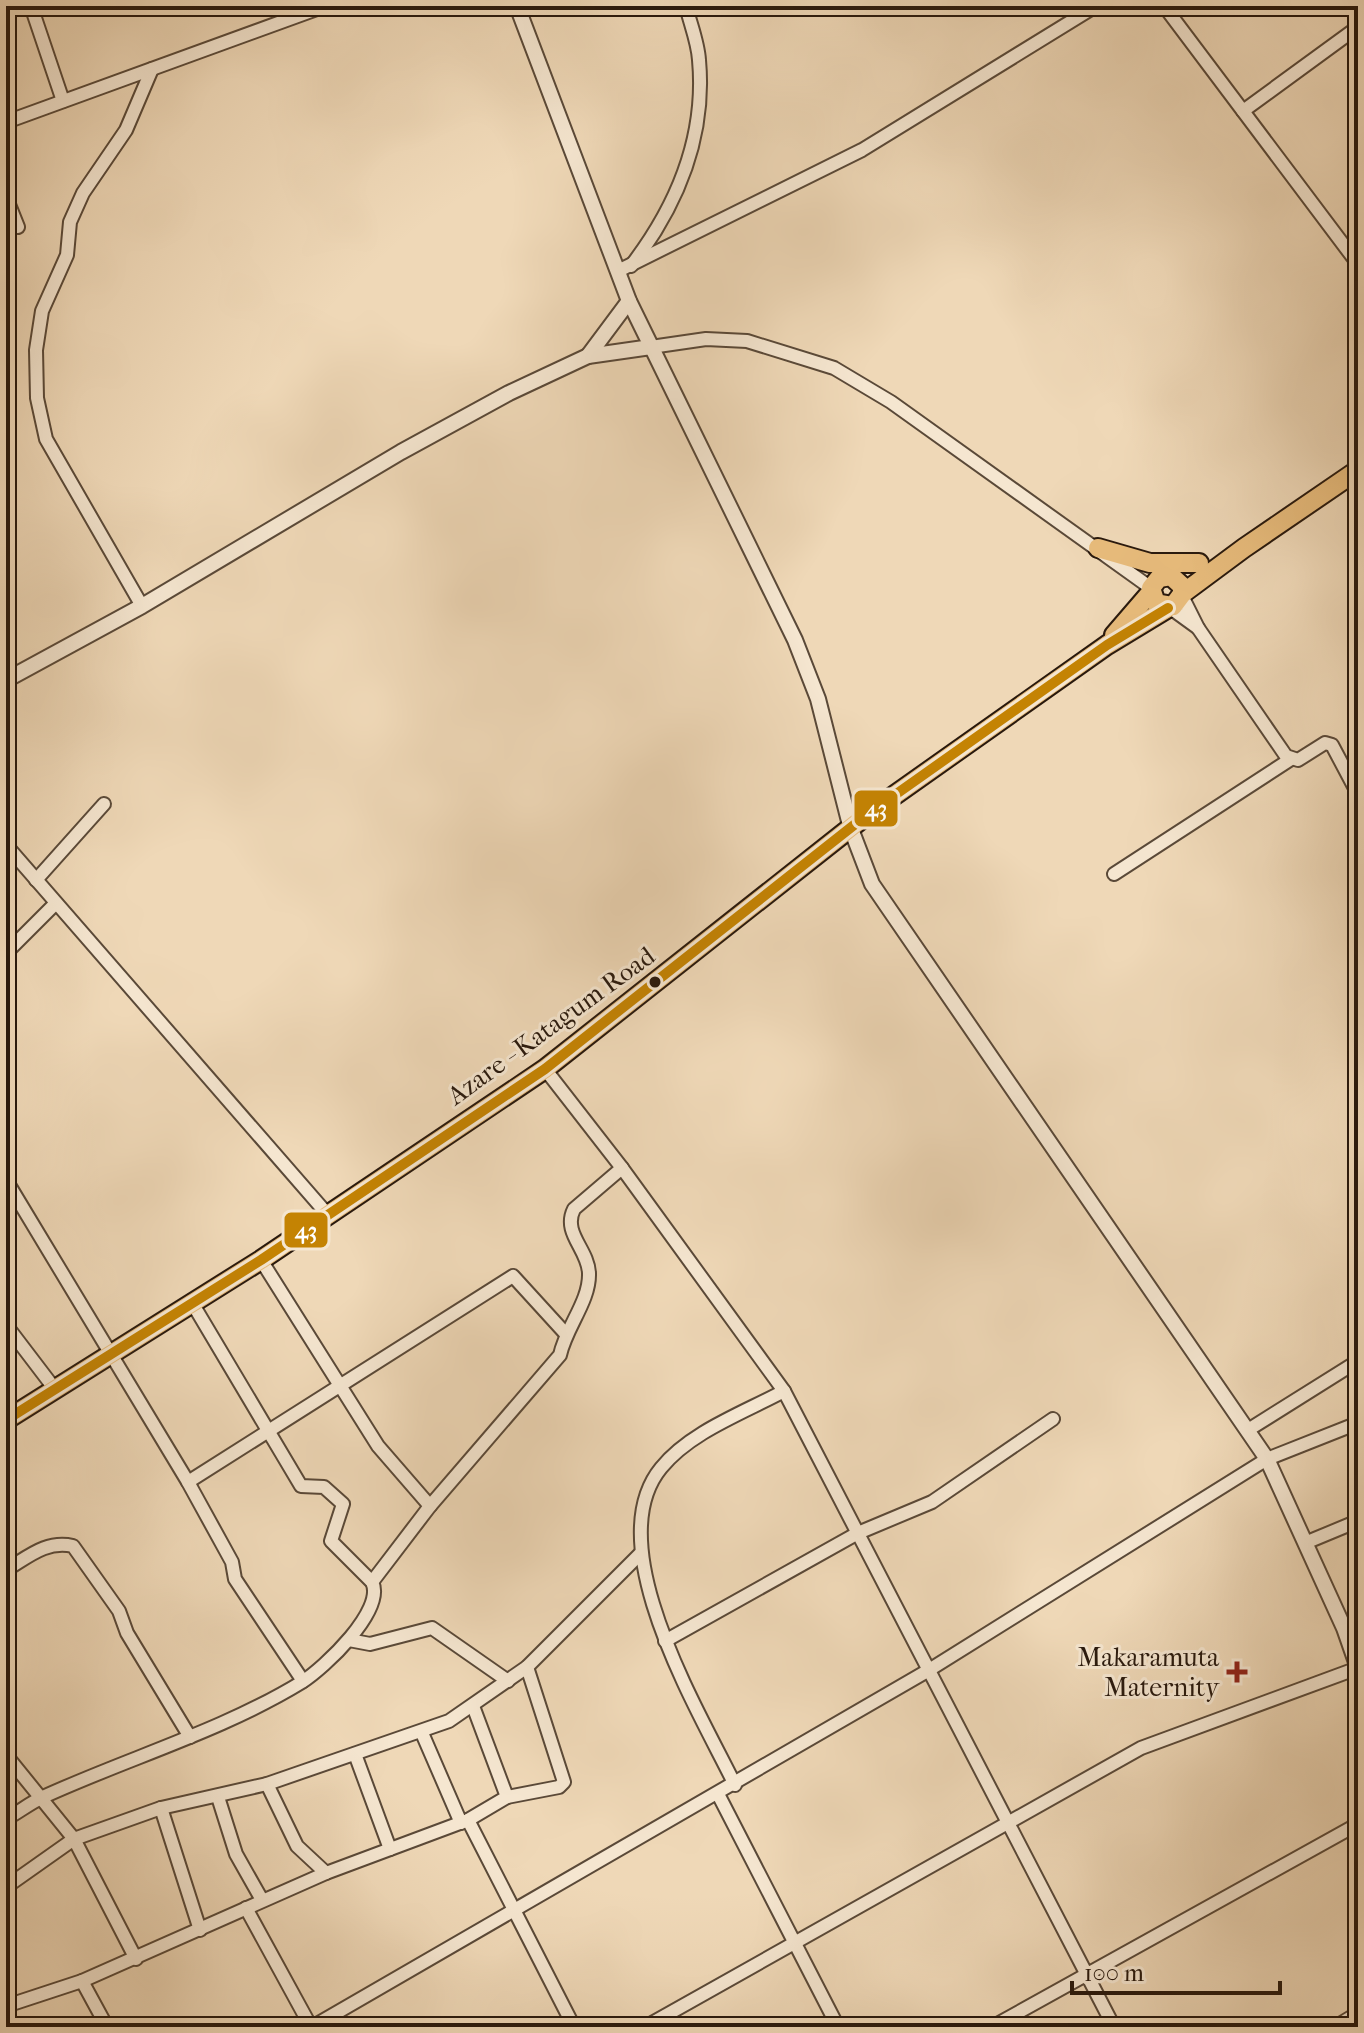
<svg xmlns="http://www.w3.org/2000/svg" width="1364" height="2033" font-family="'IM FELL French Canon',serif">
  <rect width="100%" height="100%" fill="#efd8b7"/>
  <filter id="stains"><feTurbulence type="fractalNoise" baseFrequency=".0025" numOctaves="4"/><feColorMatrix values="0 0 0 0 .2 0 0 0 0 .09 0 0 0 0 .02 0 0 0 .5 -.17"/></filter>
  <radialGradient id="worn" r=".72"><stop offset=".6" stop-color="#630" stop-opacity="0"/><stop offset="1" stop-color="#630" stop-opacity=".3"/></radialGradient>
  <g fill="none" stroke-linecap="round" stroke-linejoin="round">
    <!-- minor casing -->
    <g stroke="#5a4938" stroke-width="16">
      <g id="minor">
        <polyline points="31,6 63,101"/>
        <polyline points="1164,6 1358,264"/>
        <polyline points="1243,111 1358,27"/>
        <polyline points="6,122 325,6"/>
        <polyline points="6,197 18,227"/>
        <path d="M631,266c46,-60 75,-130 68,-206 -1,-18 -9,-37 -13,-54"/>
        <polyline points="618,271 862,150 1096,6"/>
        <polyline points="651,347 706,339 747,341 834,368 891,402 1151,588"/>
        <polyline points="1182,596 1198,628 1286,756 1298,760 1325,743 1332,745 1358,794"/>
        <polyline points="142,606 46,439 37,398 36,350 42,311 67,255 70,222 83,193 126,130 152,69"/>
        <polyline points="1169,607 1198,628"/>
        <polyline points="6,845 328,1215"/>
        <polyline points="1114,874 1291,759"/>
        <polyline points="36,880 104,804"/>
        <polyline points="6,953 56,903"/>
        <polyline points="545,1069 622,1168 784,1391 1114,2027"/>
        <polyline points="6,1180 188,1482 232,1562 235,1579 303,1681"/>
        <polyline points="261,1260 378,1446 430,1506"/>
        <polyline points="6,1325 54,1388"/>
        <polyline points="1248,1430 1358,1361"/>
        <polyline points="188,1482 513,1276 565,1333"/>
        <polyline points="1305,1543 1358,1521"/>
        <path d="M6,1570c22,-13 40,-30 67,-24l46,65 8,22 63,104"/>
        <path d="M372,1582l58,-76 130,-151c6,-28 30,-54 29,-82 -1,-24 -27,-40 -15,-64l48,-41"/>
        <polyline points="1344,1628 1358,1622"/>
        <polyline points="349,1640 370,1644 432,1628 508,1681"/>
        <polyline points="665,1641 858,1533 932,1502 1053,1419"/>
        <polyline points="422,1733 461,1823"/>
        <polyline points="355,1754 390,1849"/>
        <polyline points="6,1755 74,1839 136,1959"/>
        <polyline points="267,1784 297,1846 326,1873"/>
        <path d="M735,1785c-36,-74 -137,-240 -74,-317 29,-36 82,-55 123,-77"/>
        <polyline points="718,1794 838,2027"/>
        <polyline points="218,1797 236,1854 262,1900"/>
        <polyline points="507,1797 559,1787 564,1782 527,1667"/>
        <polyline points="161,1808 200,1930"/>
        <path d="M6,1819c13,-7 24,-16 37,-22 85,-39 179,-66 259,-115 22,-14 84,-72 70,-100l-41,-41 12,-37 -19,-17 -23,-1 -110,-185"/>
        <polyline points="468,1820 574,2027"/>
        <polyline points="6,1887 74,1839 161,1808 267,1784 449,1721 527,1667 641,1553"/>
        <polyline points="246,1908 311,2027"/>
        <polyline points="82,1981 107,2027"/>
        <polyline points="6,2006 82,1981 326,1873 468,1820 507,1797 473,1706"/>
        <polyline points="312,2027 929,1670 1267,1459 1358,1423"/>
        <polyline points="645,2027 1141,1748 1358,1668"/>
        <polyline points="992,2027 1358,1824"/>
        <polyline points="1335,2027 1358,2013"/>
      </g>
    </g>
    <!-- tertiary casing -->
    <g stroke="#5a4938" stroke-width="18">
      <g id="tertiary">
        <polyline points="517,6 629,301 795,640 818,699 851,829 872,884 1267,1459 1344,1628 1358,1668"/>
        <polyline points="588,356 629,301"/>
        <polyline points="6,680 142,606 401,452 509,393 588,356 651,347"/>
      </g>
    </g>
    <!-- primary casing -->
    <g stroke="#29190d" stroke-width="22">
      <g id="primary">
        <polyline points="1098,548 1150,563 1199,563"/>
        <polyline points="1182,594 1182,586 1171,576 1159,578 1151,588 1156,603 1173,606 1182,594 1244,548 1358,470"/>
        <polyline points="1114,635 1151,592"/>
        <polyline points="6,1420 261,1260 545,1069 868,814 1107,645 1168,608"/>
      </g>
    </g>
    <!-- minor -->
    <use href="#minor" stroke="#f5e6d0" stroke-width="12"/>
    <!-- tertiary -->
    <use href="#tertiary" stroke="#f5e6d0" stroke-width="14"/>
    <!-- primary -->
    <use href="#primary" stroke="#e8bc7c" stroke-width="18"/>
    <!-- bus-1 casing -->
    <g stroke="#f5e6d0" stroke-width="16">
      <polyline id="bus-1" points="6,1420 261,1260 545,1069 868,814 1107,645 1168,608"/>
    </g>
    <!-- bus-1 -->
    <use href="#bus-1" stroke="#c48303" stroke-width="10"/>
  </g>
  <!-- markers -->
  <circle fill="#29190d" stroke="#f5e6d0" stroke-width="3" cx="655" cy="982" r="7"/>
  <path fill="#8f2418" stroke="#f5e6d0" stroke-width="3" d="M1233 1660h8v8h8v8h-8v8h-8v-8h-8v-8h8z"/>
  <g text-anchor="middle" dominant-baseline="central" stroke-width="6" stroke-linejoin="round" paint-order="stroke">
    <!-- street labels -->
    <g font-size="26" fill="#29190d" stroke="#f5e6d0">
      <text transform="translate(551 1026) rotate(-36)">Azare - Katagum Road</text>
    </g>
    <!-- poi labels -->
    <g font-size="26" fill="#29190d" stroke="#f5e6d0" text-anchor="end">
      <text x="1219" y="1657">Makaramuta<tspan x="1219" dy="30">Maternity</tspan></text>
    </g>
  </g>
  <g stroke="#f5e6d0" stroke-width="3">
    <rect x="853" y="789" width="46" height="39" rx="8" fill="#c48303"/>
    <rect x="283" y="1211" width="46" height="38" rx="8" fill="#c48303"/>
  </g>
  <g font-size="22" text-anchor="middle" font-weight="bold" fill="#fff">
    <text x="876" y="816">43</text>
    <text x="306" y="1238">43</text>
  </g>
  <!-- margin -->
  <rect width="1364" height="2033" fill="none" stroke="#efd8b7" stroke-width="32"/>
  <rect x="8" y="8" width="1348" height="2017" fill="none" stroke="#29190d" stroke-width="4"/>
  <rect x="16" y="16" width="1332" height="2001" fill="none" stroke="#29190d" stroke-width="2"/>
  <!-- scale -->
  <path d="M1072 1981v12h208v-12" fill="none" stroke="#29190d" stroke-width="4"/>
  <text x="1084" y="1981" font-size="24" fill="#29190d" stroke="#f5e6d0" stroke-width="6" paint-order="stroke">100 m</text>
  <rect width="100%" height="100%" filter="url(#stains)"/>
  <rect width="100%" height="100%" fill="url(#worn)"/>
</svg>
